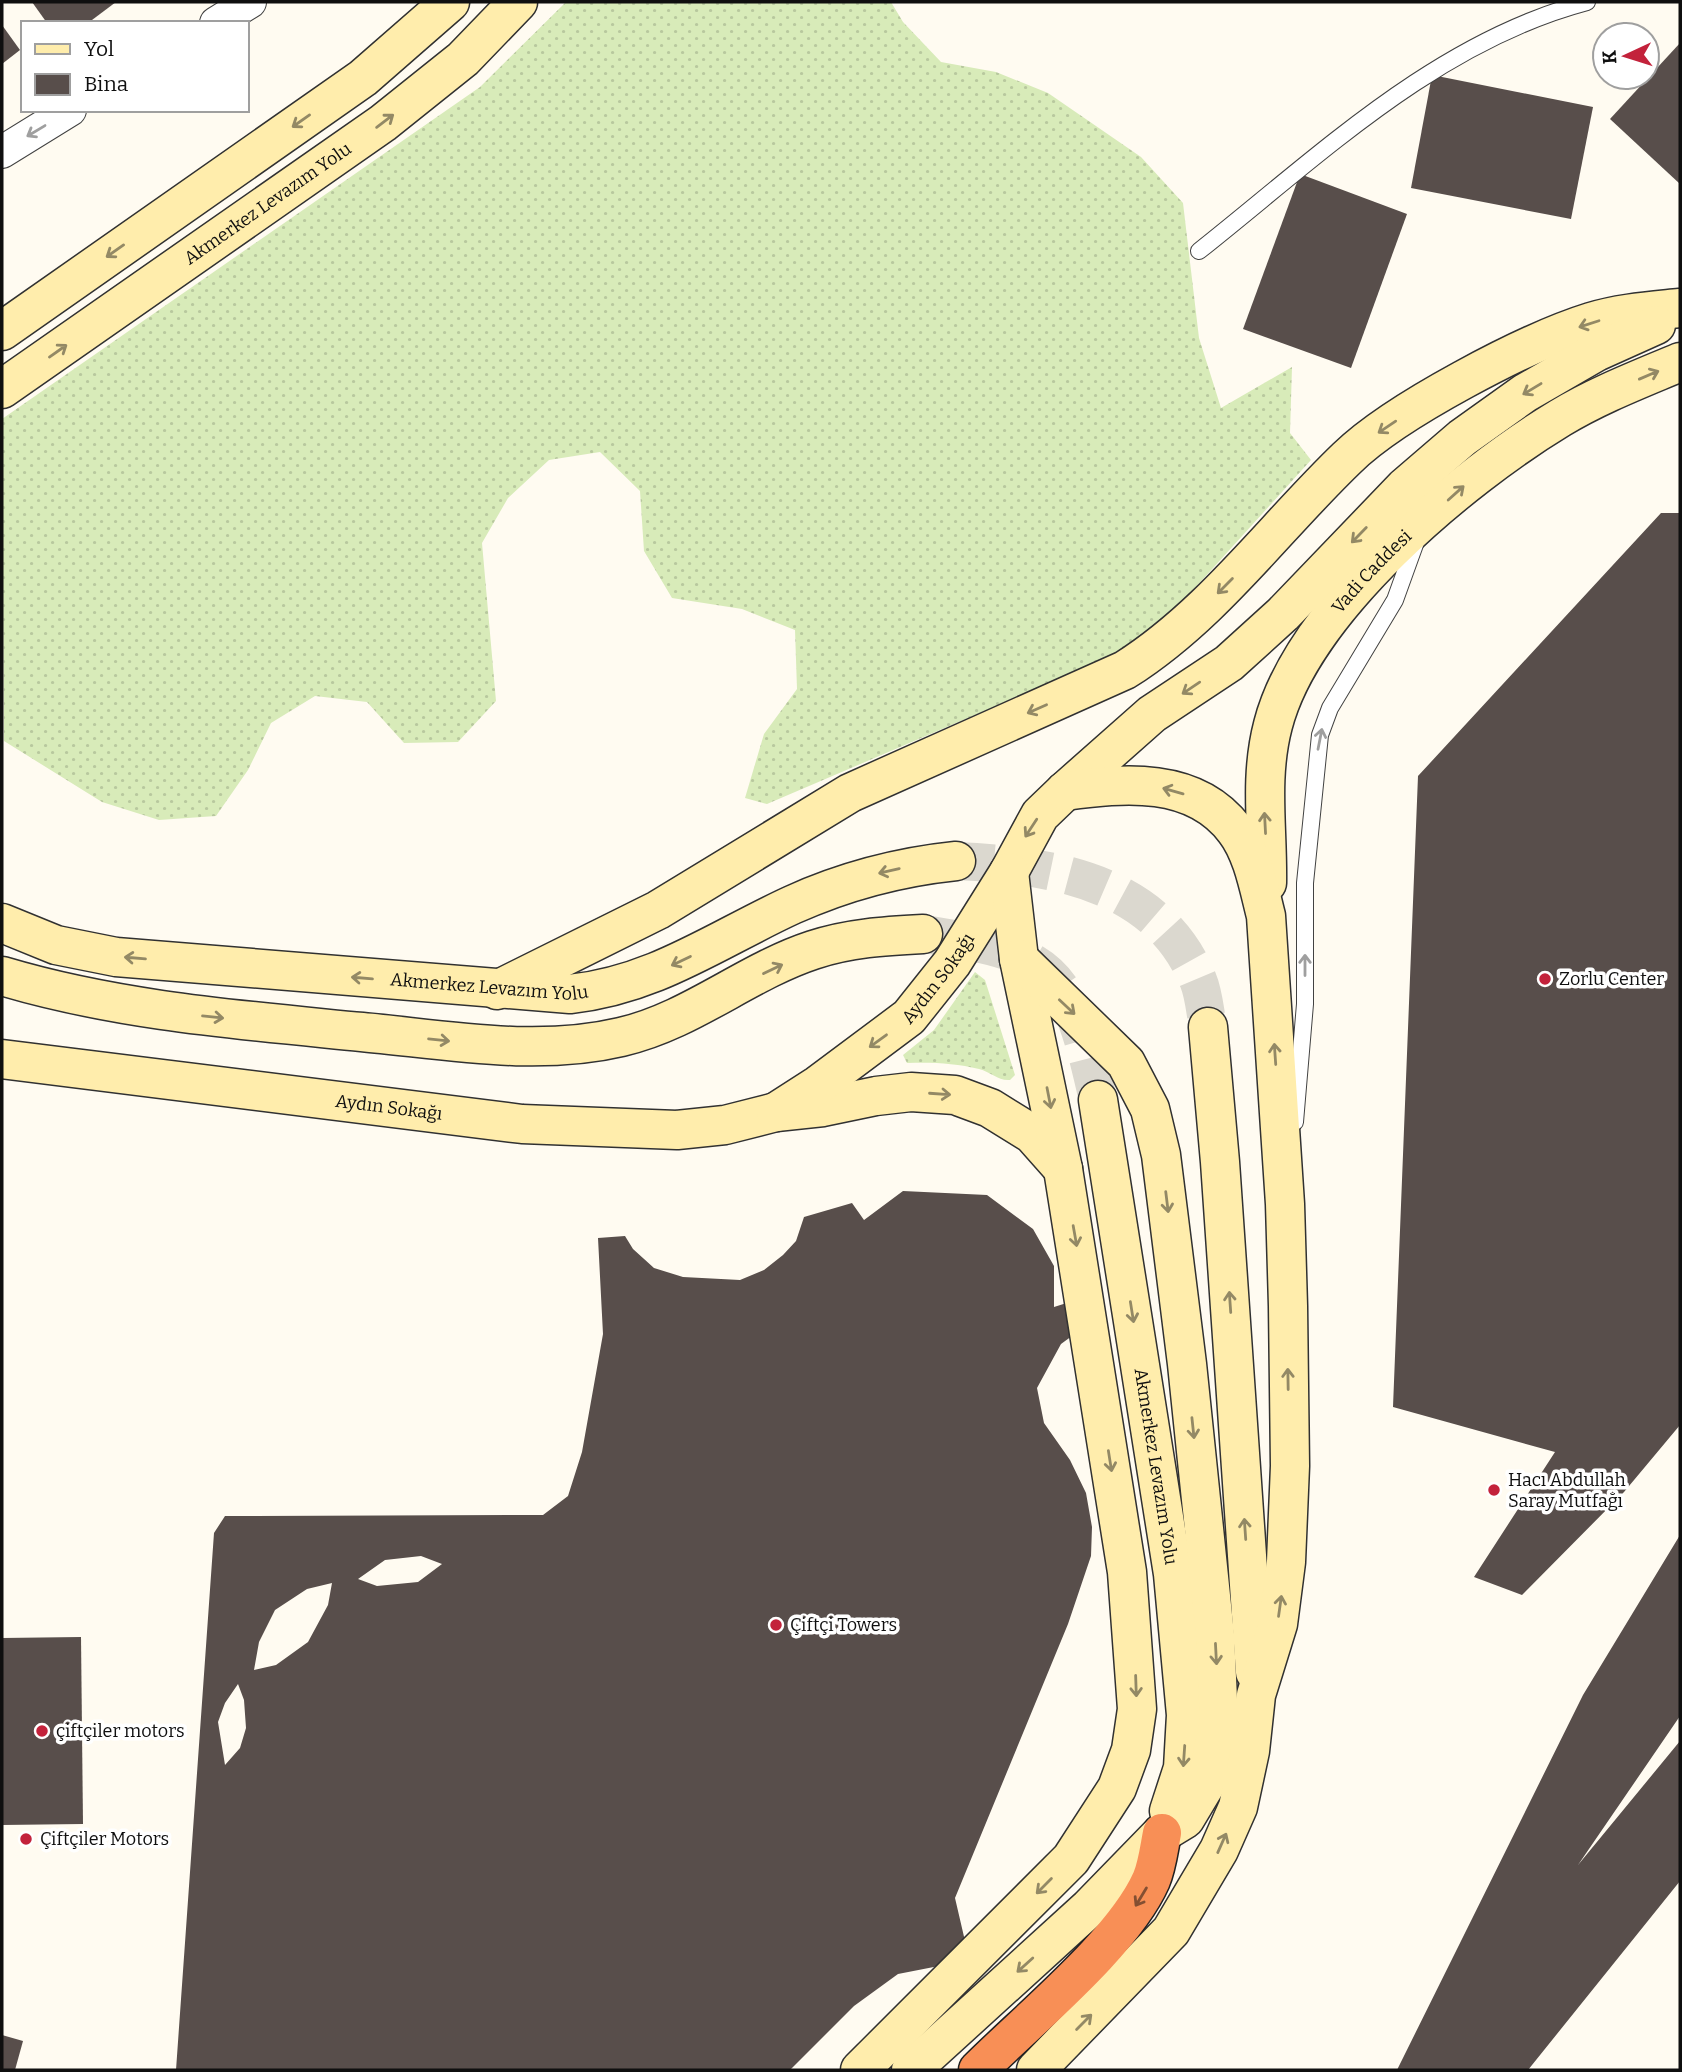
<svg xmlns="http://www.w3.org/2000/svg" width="1682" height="2072" font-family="Bitter,serif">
  <defs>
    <pattern id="grass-dots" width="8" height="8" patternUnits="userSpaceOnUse" patternTransform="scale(1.75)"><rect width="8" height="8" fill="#d8ebb9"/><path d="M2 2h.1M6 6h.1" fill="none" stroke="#b8c89e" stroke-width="1.8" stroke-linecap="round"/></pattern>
  </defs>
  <rect width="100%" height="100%" fill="#fffbf1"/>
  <!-- grass -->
  <g fill="url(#grass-dots)">
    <polygon points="566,2 891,2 903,22 941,62 996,72 1048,93 1141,157 1183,203 1199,338 1221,408 1292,367 1290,433 1311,460 1194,589 1136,646 767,804 745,798 764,734 797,689 795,630 742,609 672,598 644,551 640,491 600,452 549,460 508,498 482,543 496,701 458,742 404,743 367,702 315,696 271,723 248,770 216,816 159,820 102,802 4,741 2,419 480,87"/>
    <path d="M975,972l10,8 30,95 -5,5c-12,1 -19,-8 -31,-11 -24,-6 -48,-7 -72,-6l-4,-8 31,-25z"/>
  </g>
  <!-- building -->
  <g fill="#584e4b" fill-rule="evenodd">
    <polygon points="32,2 116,2 88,23 47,23"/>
    <polygon points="2,25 20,50 2,64"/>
    <polygon points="1680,43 1680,184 1610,119"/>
    <polygon points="1432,75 1593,107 1571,219 1411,188"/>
    <polygon points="1300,174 1407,214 1351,368 1243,329"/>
    <polygon points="1661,513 1680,513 1680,1425 1624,1492 1522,1595 1474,1577 1555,1452 1393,1407 1418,776"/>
    <path d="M903,1191l84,4 46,34 21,37v41l19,-6 3,32 -15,11 -24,44 7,35 26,37 16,33 6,34 -1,29 -23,68 -113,274 10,43 -21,24 -46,9 -44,32 -64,64h-614l38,-537 11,-17 318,-1 25,-19 14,-44 21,-118 -5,-96 27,-2 8,13 21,19 29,9 57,3 24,-10 19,-15 13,-14 8,-24 48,-14 12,17zM421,1556l21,8 -24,18 -41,4 -19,-7 27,-19zM332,1583l-4,22 -20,37 -32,23 -22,5 5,-28 16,-32 32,-21zM238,1684l6,16 2,28 -6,20 -15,17 -7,-43 7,-19z"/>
    <polygon points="1680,1535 1680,1716 1578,1865 1680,1741 1680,1881 1528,2070 1397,2070 1583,1695"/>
    <polygon points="81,1637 83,1824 2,1825 2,1638"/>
    <polygon points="2,2035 23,2041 15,2070 2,2070"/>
  </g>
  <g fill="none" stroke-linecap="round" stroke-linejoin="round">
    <!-- secondary-tunnel -->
    <g stroke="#dbd8cf" stroke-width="38" stroke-dasharray="38 19" stroke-linecap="butt">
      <path d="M956,861c95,4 201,20 242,119 6,14 7,32 10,47"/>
      <path d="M923,934c133,19 146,36 175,166"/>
    </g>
    <!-- lane casing -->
    <g stroke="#424242" stroke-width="18">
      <g id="lane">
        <path d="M1199,251c120,-95 237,-209 388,-249"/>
        <polyline points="1295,1122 1305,1004 1305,883 1320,735 1330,708 1395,600 1417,539"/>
      </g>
    </g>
    <!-- street casing -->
    <g stroke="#424242" stroke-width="34">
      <g id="street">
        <polyline points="216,23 250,2"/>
        <polyline points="2,152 70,110"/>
      </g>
    </g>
    <!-- secondary casing -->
    <g stroke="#313131" stroke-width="41">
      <g id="secondary">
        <polyline points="2,331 363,78 450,2"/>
        <path id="s1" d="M2,389l381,-266 80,-64 55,-57"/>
        <path id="s2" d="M1267,883c1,-54 -8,-105 6,-158 30,-116 188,-247 287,-307 38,-23 80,-39 120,-56"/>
        <path id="s3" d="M2,923l54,22 60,12 454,37c85,-9 146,-54 222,-89 53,-24 106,-38 164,-44"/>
        <path d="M2,976c117,35 239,44 360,56 85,8 175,25 259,5 70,-16 125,-65 192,-87 36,-12 72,-14 110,-16"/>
        <path d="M497,990l161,-80 192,-117 275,-123c87,-55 149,-142 222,-212 48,-47 180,-116 244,-136 29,-9 60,-11 89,-14"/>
        <polyline points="1208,1027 1220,1162 1255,1672"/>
        <path id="s4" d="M2,1059l520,65 155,6 48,-5 51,-13 47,-5 53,-11 35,-4 44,3 35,13 42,26 31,35"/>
        <path id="s5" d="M1098,1100l75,474 13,141 -3,53 -14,43"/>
        <path id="s6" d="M776,1112l42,-27 91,-68 43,-54 57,-91 31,-57 25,-24 87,-77 77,-51 54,-49 122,-127 57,-49 63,-45 71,-41 60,-27"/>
        <polyline points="860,2070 1071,1859 1117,1788 1131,1750 1137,1709 1127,1572 1063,1169 1019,959 1009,872"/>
        <polyline points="911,2070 1089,1908 1162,1833 1185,1819 1206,1784 1219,1721 1215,1635 1187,1364 1161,1155 1150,1109 1126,1063 1019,959"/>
        <path d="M1036,2070l135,-139 48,-81 19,-43 12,-56 6,-56 22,-71 8,-62 4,-96 -2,-160 -3,-102 -19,-288c-7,-27 -13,-63 -31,-86 -41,-54 -111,-47 -170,-39"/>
      </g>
    </g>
    <!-- highway casing -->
    <g stroke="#202020" stroke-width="41">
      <path id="highway" d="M978,2070c51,-51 145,-127 173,-190 6,-14 8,-32 11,-47"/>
    </g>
    <!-- lane -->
    <use href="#lane" stroke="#fff" stroke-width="16"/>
    <!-- street -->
    <use href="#street" stroke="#fff" stroke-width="32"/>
    <!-- secondary -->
    <use href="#secondary" stroke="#ffedac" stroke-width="38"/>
    <!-- highway -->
    <use href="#highway" stroke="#f88f56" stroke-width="38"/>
  </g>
  <!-- one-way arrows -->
  <defs><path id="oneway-shaft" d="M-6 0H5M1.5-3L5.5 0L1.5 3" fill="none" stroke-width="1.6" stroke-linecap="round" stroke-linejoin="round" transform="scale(1.75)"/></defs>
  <g stroke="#938965">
    <use href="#oneway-shaft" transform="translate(301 121) rotate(145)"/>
    <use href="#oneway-shaft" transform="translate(385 121) rotate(-37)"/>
    <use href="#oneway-shaft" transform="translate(115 251) rotate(145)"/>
    <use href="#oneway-shaft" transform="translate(1589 324) rotate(162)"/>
    <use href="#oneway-shaft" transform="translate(58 351) rotate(-35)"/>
    <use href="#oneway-shaft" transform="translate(1649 375) rotate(-23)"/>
    <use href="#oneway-shaft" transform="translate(1532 389) rotate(149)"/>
    <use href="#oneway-shaft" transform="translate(1387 427) rotate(146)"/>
    <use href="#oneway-shaft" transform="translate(1456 493) rotate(-42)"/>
    <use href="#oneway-shaft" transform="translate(1359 535) rotate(134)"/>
    <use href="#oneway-shaft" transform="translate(1225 586) rotate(135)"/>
    <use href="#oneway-shaft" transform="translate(1191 688) rotate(146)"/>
    <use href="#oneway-shaft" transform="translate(1037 709) rotate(156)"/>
    <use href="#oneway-shaft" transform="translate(1173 791) rotate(-164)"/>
    <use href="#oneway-shaft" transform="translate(1265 823) rotate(-93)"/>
    <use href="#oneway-shaft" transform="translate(1031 828) rotate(123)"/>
    <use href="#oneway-shaft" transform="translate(889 871) rotate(167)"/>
    <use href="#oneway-shaft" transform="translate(135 958) rotate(-175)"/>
    <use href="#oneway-shaft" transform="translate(681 961) rotate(154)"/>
    <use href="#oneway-shaft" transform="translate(773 969) rotate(-26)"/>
    <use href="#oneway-shaft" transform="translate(362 978) rotate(-175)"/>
    <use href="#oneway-shaft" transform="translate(1067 1007) rotate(43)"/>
    <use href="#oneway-shaft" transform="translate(213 1017) rotate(6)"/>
    <use href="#oneway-shaft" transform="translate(439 1040) rotate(6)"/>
    <use href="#oneway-shaft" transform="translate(878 1041) rotate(144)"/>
    <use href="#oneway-shaft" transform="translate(1275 1054) rotate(-94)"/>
    <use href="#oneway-shaft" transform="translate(940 1094) rotate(4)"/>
    <use href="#oneway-shaft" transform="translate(1049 1098) rotate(79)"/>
    <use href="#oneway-shaft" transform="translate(1167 1202) rotate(83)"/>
    <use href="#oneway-shaft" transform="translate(1075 1236) rotate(80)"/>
    <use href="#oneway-shaft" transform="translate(1230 1302) rotate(-94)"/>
    <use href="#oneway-shaft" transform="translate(1132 1312) rotate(81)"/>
    <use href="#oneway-shaft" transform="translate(1288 1379) rotate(-91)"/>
    <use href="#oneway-shaft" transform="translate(1193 1428) rotate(84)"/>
    <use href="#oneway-shaft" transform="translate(1110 1461) rotate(81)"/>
    <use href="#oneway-shaft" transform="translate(1245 1529) rotate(-94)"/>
    <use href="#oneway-shaft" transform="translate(1280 1606) rotate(-82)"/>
    <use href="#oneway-shaft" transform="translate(1216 1654) rotate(87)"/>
    <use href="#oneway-shaft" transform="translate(1136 1686) rotate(88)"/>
    <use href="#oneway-shaft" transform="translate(1184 1756) rotate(94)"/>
    <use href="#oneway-shaft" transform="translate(1222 1843) rotate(-66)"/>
    <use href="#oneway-shaft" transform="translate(1044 1886) rotate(135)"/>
    <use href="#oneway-shaft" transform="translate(1025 1965) rotate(138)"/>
    <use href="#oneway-shaft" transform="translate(1084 2022) rotate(-45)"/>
  </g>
  <g stroke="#9f9f9f">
    <use href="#oneway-shaft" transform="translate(36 131) rotate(149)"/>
    <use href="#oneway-shaft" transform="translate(1320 739) rotate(-79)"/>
    <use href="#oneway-shaft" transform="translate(1305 965) rotate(-90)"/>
  </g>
  <use stroke="#844f32" href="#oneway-shaft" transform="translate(1141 1897) rotate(121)"/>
  <!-- markers -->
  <g fill="#c3223b" stroke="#fff" stroke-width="2.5">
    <circle cx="1545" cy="979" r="7"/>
    <circle cx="1494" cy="1490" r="7"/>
    <circle cx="776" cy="1625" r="7"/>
    <circle cx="42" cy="1731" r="7"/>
    <circle cx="26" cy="1839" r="7"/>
  </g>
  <g text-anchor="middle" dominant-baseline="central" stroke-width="7" stroke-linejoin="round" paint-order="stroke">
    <!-- street labels -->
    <g font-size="18" fill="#0f0f0f" stroke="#fff">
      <text stroke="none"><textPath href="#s1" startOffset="324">Akmerkez Levazım Yolu</textPath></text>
      <text stroke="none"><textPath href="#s2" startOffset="343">Vadi Caddesi</textPath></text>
      <text stroke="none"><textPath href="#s6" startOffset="212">Aydın Sokağı</textPath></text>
      <text stroke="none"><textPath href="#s3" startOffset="494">Akmerkez Levazım Yolu</textPath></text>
      <text stroke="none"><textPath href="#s4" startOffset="390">Aydın Sokağı</textPath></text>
      <text stroke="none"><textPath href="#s5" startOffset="371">Akmerkez Levazım Yolu</textPath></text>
    </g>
    <!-- poi labels -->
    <g font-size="18" fill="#0f0f0f" stroke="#fff" text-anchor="start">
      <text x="1559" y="979">Zorlu Center</text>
      <text x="1508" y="1480">Hacı Abdullah<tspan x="1508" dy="21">Saray Mutfağı</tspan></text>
      <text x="790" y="1625">Çiftçi Towers</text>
      <text x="56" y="1731">çiftçiler motors</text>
      <text x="40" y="1839">Çiftçiler Motors</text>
    </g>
  </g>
  <!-- border -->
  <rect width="1682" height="2072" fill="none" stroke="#0f0f0f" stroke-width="7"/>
  <!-- legend -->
  <rect x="21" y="21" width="228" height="91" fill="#ffffff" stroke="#9f9f9f" stroke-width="2"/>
  <rect x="35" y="44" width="35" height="10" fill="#ffedac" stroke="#9f9f9f" stroke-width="2"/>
  <text x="84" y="56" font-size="21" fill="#0f0f0f">Yol</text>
  <rect x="35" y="74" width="35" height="21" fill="#584e4b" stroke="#9f9f9f" stroke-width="2"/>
  <text x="84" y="91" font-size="21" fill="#0f0f0f">Bina</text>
  <!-- north arrow -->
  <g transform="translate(1626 56) rotate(266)"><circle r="33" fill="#ffffff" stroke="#9f9f9f" stroke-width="2"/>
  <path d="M0-5L12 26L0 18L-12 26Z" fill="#c3223b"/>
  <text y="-10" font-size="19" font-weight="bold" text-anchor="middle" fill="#0f0f0f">K</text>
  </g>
</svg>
